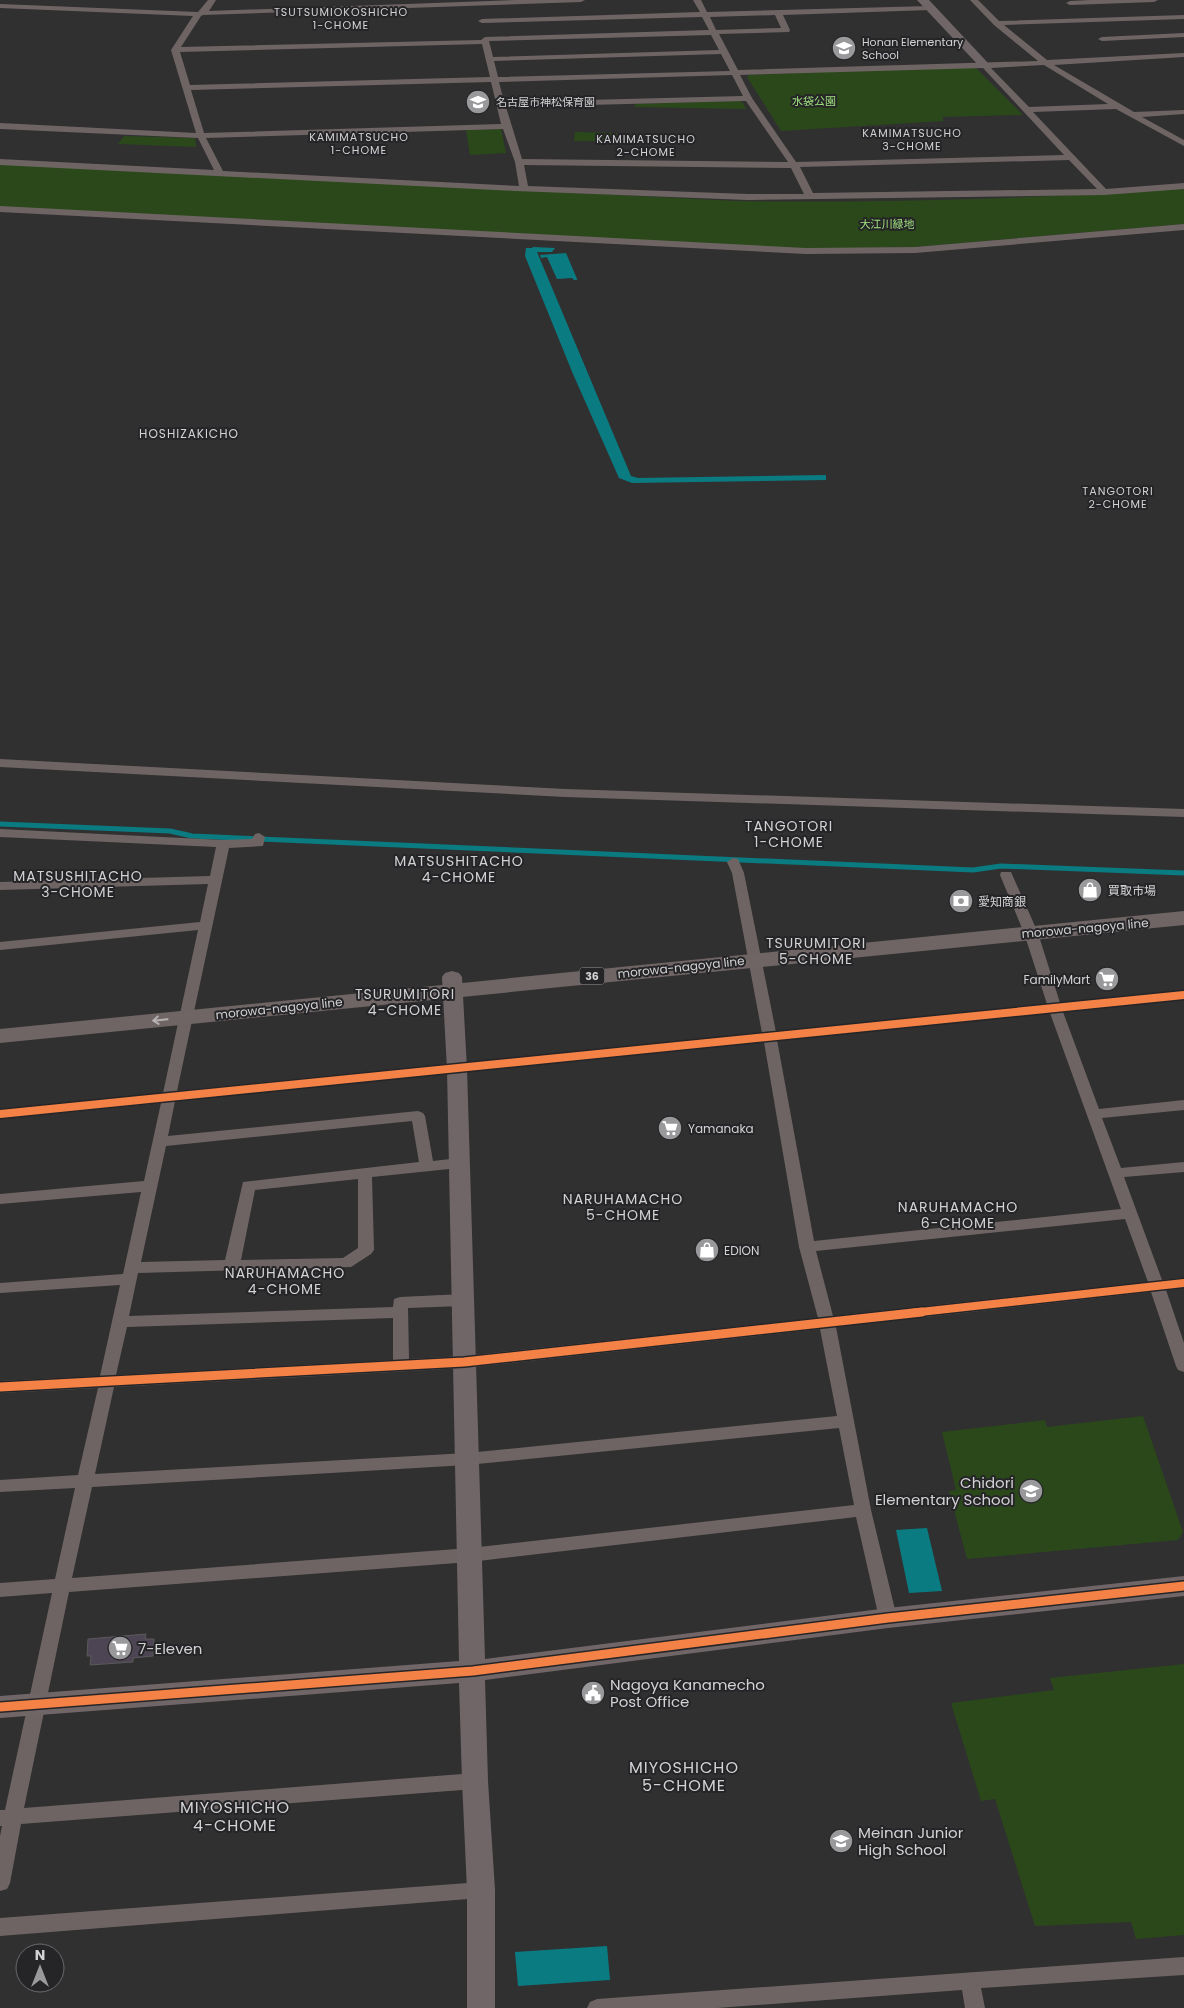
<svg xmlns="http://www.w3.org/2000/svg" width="1184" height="2008" font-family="Poppins,'Noto Sans JP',sans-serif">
  <rect width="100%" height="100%" fill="#303031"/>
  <!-- green -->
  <g fill="#2b481a">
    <polygon points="974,66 1023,115 942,117 944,121 781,131 747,77 749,75"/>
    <polygon points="739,101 743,103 746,109 635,107 635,104"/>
    <polygon points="501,129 506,153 470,155 466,130"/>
    <polygon points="575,132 617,133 616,141 574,141"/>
    <polygon points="124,136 195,138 196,147 118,144"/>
    <path d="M0,164l737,37c149,2 299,-2 447,-13v36l-270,23 -104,2 -810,-41z"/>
    <polygon points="1143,1416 1183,1532 1178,1540 967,1559 949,1491 956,1490 942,1432 1045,1420 1047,1427"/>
    <polygon points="1184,1664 1184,1935 1136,1939 1131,1922 1035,1926 995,1799 981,1801 951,1703 1054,1690 1050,1678"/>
  </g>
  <!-- water -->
  <g fill="#0a7c81">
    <polygon points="533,247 555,248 552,252 537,252 631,476 638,478 826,475 826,480 632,483 619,478 573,374 525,256 526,248 532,248"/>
    <polygon points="566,253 577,279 577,280 574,280 572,278 557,279 547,257 541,258 540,255"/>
    <polygon points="927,1528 942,1591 909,1593 896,1530"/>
    <polygon points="607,1946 610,1980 518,1986 515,1952"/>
  </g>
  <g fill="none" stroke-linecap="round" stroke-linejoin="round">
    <!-- stream -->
    <polyline stroke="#0a7c81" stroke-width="5" points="0,824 170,831 192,836 973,870 1001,866 1184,873"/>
  </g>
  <!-- building -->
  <polygon fill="#4d4553" stroke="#5a595a" points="146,1634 145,1639 154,1639 153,1656 133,1658 133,1662 90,1665 91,1656 87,1656 88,1639"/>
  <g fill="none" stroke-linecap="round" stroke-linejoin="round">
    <!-- street -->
    <g fill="#6f6464" fill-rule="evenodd">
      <path d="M208,0h8l-7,11 306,-11h70l-4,2 -378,13 -2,1 -20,31 300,-7 4,-3 224,-7 -7,-13 -220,6 -4,-2 4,-2 218,-7 -7,-12h8l6,12 223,-6 4,2 -4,2 -147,5 7,15 -1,2 -70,2 19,36 300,-9 -44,-36 -24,-25h8l21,21 185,-6v4l-180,6 43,35 137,-7v4l-130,8 80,47 50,-2v4l-42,3 42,23v6l-68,-37 -83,3 73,77 78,-6v6l-80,6 -356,5 -232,-9 -516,-26v-6l214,11 -16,-32 -198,-9v-6l196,10 -25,-83 22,-34 -193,-8v-4l198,8zM775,15l6,13 -65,2 -6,-13zM711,35l8,15 -226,7 -4,-16zM482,44l8,33 -300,8 -10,-33zM721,54l9,17 -232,6 -4,-16zM1044,65l64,39 -79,3 -38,-39zM983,68l81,87 -268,7 -44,-64 -12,-23zM732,75l11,21 -239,6 -5,-20zM491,82l10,42 -297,9 -13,-43zM746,101l42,61 -266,-3 -16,-52zM503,129l12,33 4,24 -296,-15 -17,-33zM1069,160l28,29 -284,4 -13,-26zM524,165l267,3 13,26h-56l-220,-8z"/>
      <polygon points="1090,0 1158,0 1154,2 1070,5 1066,3 1070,1"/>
      <polygon points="1184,33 1184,37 1102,41 1098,39 1102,37"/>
      <polygon points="0,206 806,248 915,247 1184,224 1184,230 915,253 806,254 0,212"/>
      <polygon points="0,759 565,789 1184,809 1184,817 565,797 0,767"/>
      <path d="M0,829l223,11 29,-1 3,-5 4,-1 6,4 -2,9 -34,2 -52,243 585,-58 -30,-160 -5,-11 6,-4 5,1 6,14 32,159 271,-28 -23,-71 -24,-58 1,-3h10l27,61 22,70 124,-12v8l-121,13 36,97 85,-9v10l-82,8 19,50 63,-6v10l-60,5 38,103 22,-2v10l-18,2 18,53v29l-6,-2 -2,-4 -25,-74 -315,35 35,183 26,108 -3,5 -6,2 -6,-2 -3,-5 -23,-101 -386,45 -401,30 -45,216 451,-35 7,2 2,6 -2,6 -7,2 -454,35 -11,59 -3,6 -7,2v-55l2,-10h-2v-16h5l47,-217 -52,4v-14l55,-4 20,-91 -75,4v-12l78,-5 20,-87 -98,5v-12l100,-5 20,-91 -120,8v-10l123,-9 18,-82 -141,12v-10l144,-13 17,-78 -161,16v-10l163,-16 35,-163 -198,20v-8l200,-20 8,-38 -208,6v-8l210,-6 6,-29 -216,-10zM1050,1013l71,196 -307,32 -37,-201zM764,1042l35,205 19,71 -354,38 -55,3 -1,-51 55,-2 6,-2 2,-4 -2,-4 -6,-2 -63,3 -6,2 -1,8 -264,9 9,-43 213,-6 20,-13 3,-4 -2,-73 87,-9 5,-1 2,-4 -2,-4 -5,-1 -26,3 -8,-45 -2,-3 -5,-2 -250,25 7,-35zM412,1121l7,41 -176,20 -18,78 -84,2 25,-116zM358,1179v69l-15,10 -102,2 14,-70zM1125,1219l23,63 -315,34 -17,-65zM393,1318v42l-277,15 11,-48zM820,1329l17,87 -370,37 -372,21 19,-87 350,-19zM839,1428l15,77 -384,43 -398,30 20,-91 375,-22z"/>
      <polygon points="481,1882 488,1884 491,1890 488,1896 481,1898 0,1936 0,1918"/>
      <polygon points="1184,1957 1184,1975 981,1988 985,2008 965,2008 962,1990 717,2008 587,2008 590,2002 597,1999"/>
    </g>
    <!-- secondary -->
    <g fill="#716667" fill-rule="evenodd">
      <polygon points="917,0 929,0 989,64 991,66 989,68 981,68"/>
      <polygon points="452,971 459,973 462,977 467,1069 485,1659 888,1608 1184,1576 1184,1596 888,1628 485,1680 488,1781 495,1890 495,2008 467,2008 467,1890 462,1781 459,1683 0,1718 0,1696 459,1661 447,1069 442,977 445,973"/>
    </g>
    <!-- primary -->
    <polygon fill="#706565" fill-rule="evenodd" points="1184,911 1184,925 0,1043 0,1029"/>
    <!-- cycleway-far1 casing -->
    <g stroke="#252528" stroke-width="11">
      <g id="cycleway-far1">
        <polyline points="0,1114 1184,995"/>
        <polyline points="911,1313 1184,1283"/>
      </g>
    </g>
    <!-- cycleway casing -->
    <g stroke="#252528" stroke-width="12">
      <g id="cycleway">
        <polyline points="0,1387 464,1362 922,1312"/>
        <polyline points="0,1707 473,1671 888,1618 1184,1586"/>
      </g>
    </g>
    <!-- cycleway-far1 -->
    <use href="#cycleway-far1" stroke="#f48246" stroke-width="8"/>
    <!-- cycleway -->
    <use href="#cycleway" stroke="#f48246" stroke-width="9"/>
  </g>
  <!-- one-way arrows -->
  <defs><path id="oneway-shaft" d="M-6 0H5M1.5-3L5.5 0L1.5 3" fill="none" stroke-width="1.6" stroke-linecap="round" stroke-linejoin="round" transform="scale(1.25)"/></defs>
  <use stroke="#b5b1b3" href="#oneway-shaft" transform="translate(160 1020) rotate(174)"/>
  <!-- icons -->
  <defs>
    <g id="school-disc" transform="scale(1.25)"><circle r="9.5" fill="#99999b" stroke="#252528"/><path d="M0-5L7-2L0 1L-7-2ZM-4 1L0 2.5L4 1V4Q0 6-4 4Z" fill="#fff"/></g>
    <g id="shop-disc" transform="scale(1.25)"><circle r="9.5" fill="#99999b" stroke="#252528"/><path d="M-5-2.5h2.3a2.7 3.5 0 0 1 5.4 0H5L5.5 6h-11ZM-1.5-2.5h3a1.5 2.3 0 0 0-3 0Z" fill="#fff"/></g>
    <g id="bank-disc" transform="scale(1.25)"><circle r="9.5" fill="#99999b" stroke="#252528"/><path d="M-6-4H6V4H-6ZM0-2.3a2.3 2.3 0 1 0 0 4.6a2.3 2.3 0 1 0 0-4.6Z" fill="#fff"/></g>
    <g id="supermarket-disc" transform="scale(1.25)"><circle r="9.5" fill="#99999b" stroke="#252528"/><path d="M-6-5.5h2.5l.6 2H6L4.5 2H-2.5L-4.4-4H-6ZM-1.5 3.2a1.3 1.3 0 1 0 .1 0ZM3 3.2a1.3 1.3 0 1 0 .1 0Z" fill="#fff"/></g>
    <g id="civic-disc" transform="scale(1.25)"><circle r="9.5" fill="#99999b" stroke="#252528"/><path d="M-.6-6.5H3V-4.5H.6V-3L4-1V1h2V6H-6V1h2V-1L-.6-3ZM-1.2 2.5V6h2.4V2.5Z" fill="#fff"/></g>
  </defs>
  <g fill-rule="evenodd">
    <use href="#school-disc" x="844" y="48"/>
    <use href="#school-disc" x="478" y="102"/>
    <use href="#shop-disc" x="1090" y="890"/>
    <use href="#bank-disc" x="961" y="901"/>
    <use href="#supermarket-disc" x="1107" y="979"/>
    <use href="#supermarket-disc" x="670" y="1128"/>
    <use href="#shop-disc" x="707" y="1250"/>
    <use href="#school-disc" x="1031" y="1491"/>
    <use href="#supermarket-disc" x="120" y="1648"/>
    <use href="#civic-disc" x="593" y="1693"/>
    <use href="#school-disc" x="841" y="1841"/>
  </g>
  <g text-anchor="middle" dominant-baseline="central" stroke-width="4" stroke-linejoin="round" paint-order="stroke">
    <!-- far-neighbourhood labels -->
    <g font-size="11" letter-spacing="1" fill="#d2d2d4" stroke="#252528">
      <text x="341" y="12">TSUTSUMIOKOSHICHO<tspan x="341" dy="13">1-CHOME</tspan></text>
      <text x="912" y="133">KAMIMATSUCHO<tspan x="912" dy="13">3-CHOME</tspan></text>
      <text x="359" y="137">KAMIMATSUCHO<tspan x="359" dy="13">1-CHOME</tspan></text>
      <text x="646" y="139">KAMIMATSUCHO<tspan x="646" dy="13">2-CHOME</tspan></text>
      <text x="1118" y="491">TANGOTORI<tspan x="1118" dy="13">2-CHOME</tspan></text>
    </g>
    <!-- far-poi labels -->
    <g font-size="11" fill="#d2d2d4" stroke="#252528" text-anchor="start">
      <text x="862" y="42">Honan Elementary<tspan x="862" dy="13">School</tspan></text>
      <text x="496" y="102">名古屋市神松保育園</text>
    </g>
    <!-- far-park labels -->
    <g font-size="11" fill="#9fe07d" stroke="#252528">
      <text x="814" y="101">水袋公園</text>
      <text x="887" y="224">大江川緑地</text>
    </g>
    <!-- shield labels -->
    <rect fill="#252528" stroke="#9e9ea0" stroke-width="1" x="579.5" y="967.5" width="25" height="17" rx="4"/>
    <g font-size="11" font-weight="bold" fill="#d2d2d4">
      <text x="592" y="976">36</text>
    </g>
    <!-- far-quarter labels -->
    <g font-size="12" letter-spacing="1" fill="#d2d2d4" stroke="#252528">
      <text x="189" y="433">HOSHIZAKICHO</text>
    </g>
    <!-- poi labels -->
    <g font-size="12" fill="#d2d2d4" stroke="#252528" text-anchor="start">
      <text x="1108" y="890">買取市場</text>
      <text x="978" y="901">愛知商銀</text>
      <text x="1090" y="979" text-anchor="end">FamilyMart</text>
      <text x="688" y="1128">Yamanaka</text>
      <text x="724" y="1250">EDION</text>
    </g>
    <!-- street labels -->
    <g font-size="12" fill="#d2d2d4" stroke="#252528">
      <text transform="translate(1085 928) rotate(-5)">morowa-nagoya line</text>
      <text transform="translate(681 967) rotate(-6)">morowa-nagoya line</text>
      <text transform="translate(279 1008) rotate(-6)">morowa-nagoya line</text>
    </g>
    <!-- neighbourhood labels -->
    <g font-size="14" letter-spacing="1" fill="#d2d2d4" stroke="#252528">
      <text x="789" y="826">TANGOTORI<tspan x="789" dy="16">1-CHOME</tspan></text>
      <text x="459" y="861">MATSUSHITACHO<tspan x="459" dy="16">4-CHOME</tspan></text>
      <text x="78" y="876">MATSUSHITACHO<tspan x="78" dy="16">3-CHOME</tspan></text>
      <text x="816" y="943">TSURUMITORI<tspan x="816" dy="16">5-CHOME</tspan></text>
      <text x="405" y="994">TSURUMITORI<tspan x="405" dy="16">4-CHOME</tspan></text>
      <text x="623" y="1199">NARUHAMACHO<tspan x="623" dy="16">5-CHOME</tspan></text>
      <text x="958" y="1207">NARUHAMACHO<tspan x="958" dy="16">6-CHOME</tspan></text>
      <text x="285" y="1273">NARUHAMACHO<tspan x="285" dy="16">4-CHOME</tspan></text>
    </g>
    <!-- near-poi labels -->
    <g font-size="15" fill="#d2d2d4" stroke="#252528" text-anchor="start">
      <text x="1014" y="1482" text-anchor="end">Chidori<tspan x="1014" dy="17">Elementary School</tspan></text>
      <text x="138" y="1648">7-Eleven</text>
      <text x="610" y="1684">Nagoya Kanamecho<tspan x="610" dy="17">Post Office</tspan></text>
      <text x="858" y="1832">Meinan Junior<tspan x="858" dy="17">High School</tspan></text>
    </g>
    <!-- near-neighbourhood labels -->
    <g font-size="16" letter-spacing="1" fill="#d2d2d4" stroke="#252528">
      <text x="684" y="1767">MIYOSHICHO<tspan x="684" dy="18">5-CHOME</tspan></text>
      <text x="235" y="1807">MIYOSHICHO<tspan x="235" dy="18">4-CHOME</tspan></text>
    </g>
  </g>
  <!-- north arrow -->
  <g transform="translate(40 1968)"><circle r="24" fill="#252528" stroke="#6a6a6d"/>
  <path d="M0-4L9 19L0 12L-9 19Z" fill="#99999b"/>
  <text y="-8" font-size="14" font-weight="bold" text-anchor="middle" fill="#d2d2d4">N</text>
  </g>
</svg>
